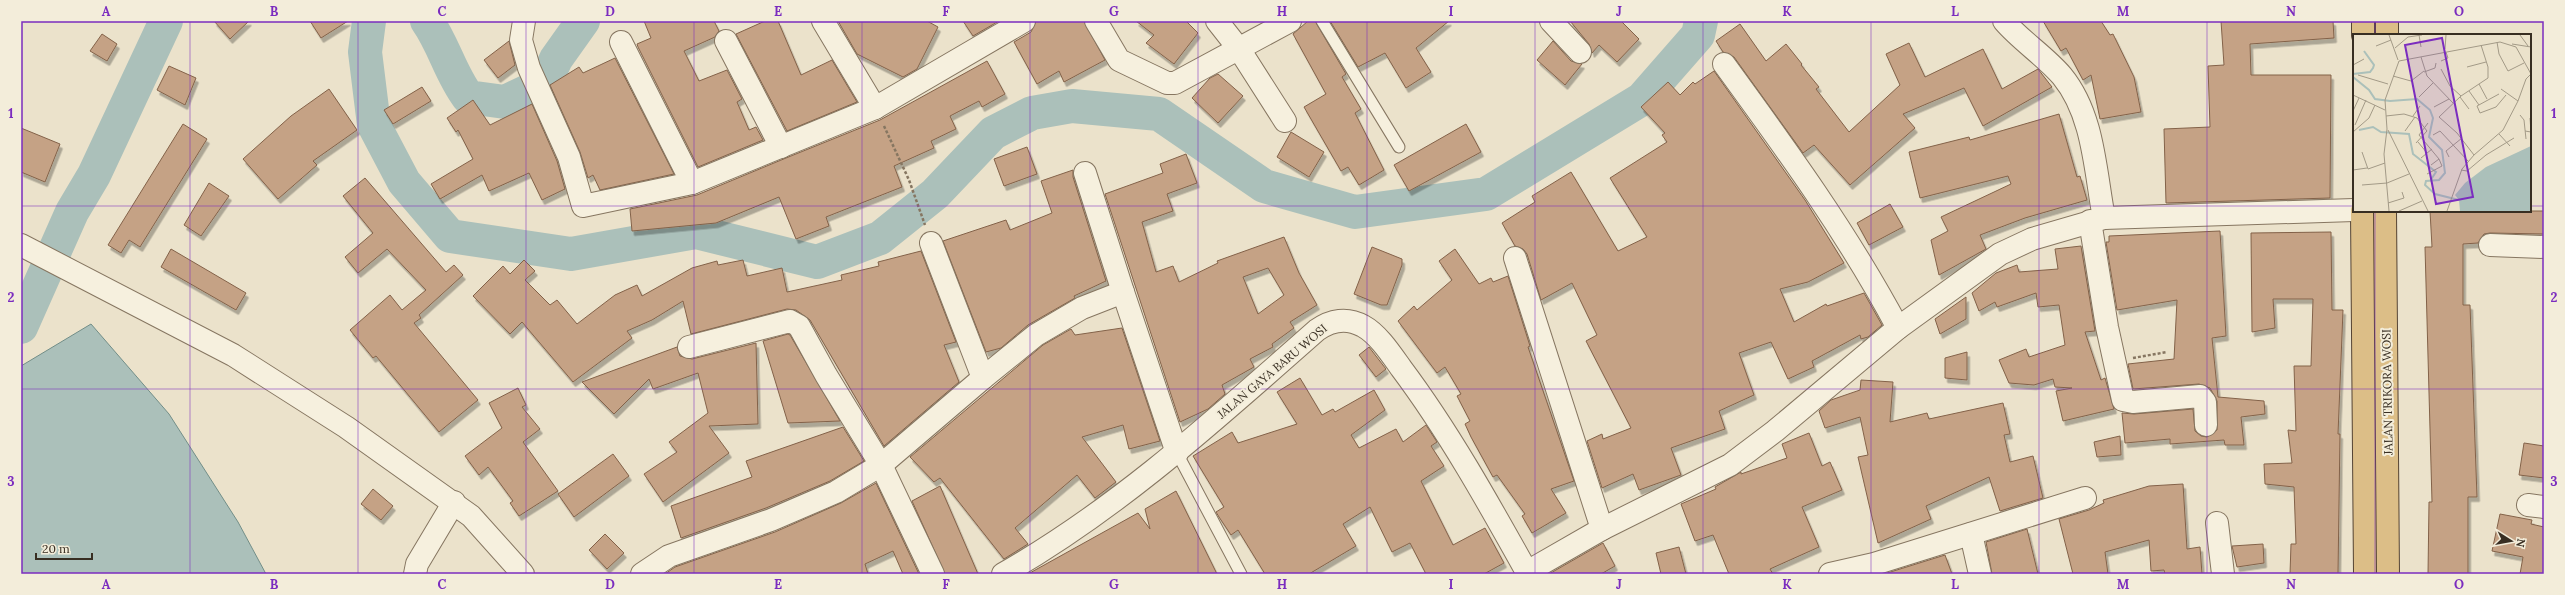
<svg xmlns="http://www.w3.org/2000/svg" width="2565" height="595" font-family="Lora,serif">
  <defs>
    <filter id="shadow"><feDropShadow dx="2.5" dy="4.5" stdDeviation="0" flood-color="#0004"/></filter>
  </defs>
  <rect width="100%" height="100%" fill="#ebe2cb"/>
  <!-- water -->
  <polygon fill="#abc0ba" stroke="#728e88" points="91,324 169,414 238,522 266,574 21,574 21,366"/>
  <g fill="none" stroke-linecap="round" stroke-linejoin="round">
    <!-- river -->
    <g stroke="#abc0ba" stroke-width="34">
      <polyline points="369,21 365,52 374,125 404,182 450,236 571,254 696,232 817,262 880,238 935,194 993,133 1032,113 1072,106 1159,114 1264,186 1355,212 1486,194 1642,99 1698,35 1701,21"/>
      <path d="M427,21c17,24 23,52 41,76l37,5 40,-19 11,-24 27,-38"/>
      <polyline points="21,327 72,212 94,175 166,21"/>
    </g>
  </g>
  <!-- building -->
  <g fill="#c5a285" stroke="#836249" fill-rule="evenodd" filter="url(#shadow)">
    <polygon points="214,21 249,21 230,39"/>
    <polygon points="310,21 348,21 321,38"/>
    <polygon points="644,21 714,21 719,31 715,37 684,51 699,81 727,70 742,99 737,102 749,130 756,127 763,140 698,167 638,47 637,44 651,38"/>
    <polygon points="765,21 778,21 801,75 832,60 857,102 787,131 736,34"/>
    <polygon points="838,21 927,21 938,27 917,69 903,77 857,54"/>
    <polygon points="963,21 999,21 973,36"/>
    <polygon points="1036,21 1084,21 1105,60 1064,82 1059,71 1037,84 1014,42 1031,32"/>
    <polygon points="1136,21 1186,21 1198,33 1174,64 1146,43 1154,35"/>
    <polygon points="1308,21 1315,21 1346,74 1342,77 1361,109 1355,113 1384,170 1359,185 1348,167 1341,171 1304,107 1326,94 1293,34"/>
    <polygon points="1330,21 1449,21 1416,48 1431,72 1406,88 1385,53 1358,67"/>
    <polygon points="1570,21 1621,21 1639,39 1617,62 1599,45 1592,53 1589,44"/>
    <polygon points="2043,21 2101,21 2110,35 2113,34 2134,77 2141,112 2100,119 2091,75 2083,80 2066,48 2061,51"/>
    <polygon points="2221,21 2333,21 2334,38 2250,44 2251,75 2331,75 2330,198 2166,203 2164,129 2210,127 2208,66 2224,65"/>
    <polygon points="1740,24 1766,61 1786,44 1802,64 1801,65 1819,87 1816,89 1849,132 1900,85 1886,54 1909,43 1925,77 1983,49 2002,89 2038,69 2052,87 1983,126 1964,88 1903,114 1915,128 1850,185 1814,145 1803,153 1734,57 1723,52 1716,41"/>
    <polygon points="102,34 117,44 107,61 90,51"/>
    <polygon points="509,41 515,65 498,78 484,60"/>
    <polygon points="1553,41 1571,61 1582,64 1565,85 1537,60"/>
    <polygon points="615,58 674,174 600,190 593,175 588,178 580,152 550,85 579,67 583,73"/>
    <polygon points="987,61 1005,94 982,107 979,101 950,116 956,129 931,141 934,148 894,166 902,187 826,217 829,226 796,239 779,197 716,223 632,231 630,209 697,195 786,158 880,120"/>
    <polygon points="169,66 196,78 185,105 157,90"/>
    <polygon points="1714,71 1805,200 1844,263 1808,282 1780,289 1794,322 1826,304 1827,306 1864,293 1882,325 1868,337 1861,339 1860,335 1812,361 1814,367 1788,379 1771,342 1739,353 1754,395 1719,411 1725,429 1671,448 1681,475 1639,490 1633,474 1602,488 1587,441 1602,434 1603,439 1631,428 1586,341 1597,335 1572,283 1541,300 1527,254 1523,249 1515,246 1502,223 1535,202 1532,196 1571,172 1618,251 1647,237 1610,178 1667,142 1662,135 1665,133 1641,107 1668,82 1680,95 1693,82 1695,84"/>
    <polygon points="1218,74 1243,96 1218,123 1192,98 1210,78"/>
    <polygon points="422,87 431,101 393,124 384,110"/>
    <polygon points="329,89 357,130 313,161 317,165 278,199 243,159 291,116"/>
    <polygon points="473,100 490,125 532,104 557,161 565,189 542,200 529,173 489,191 482,175 440,199 431,184 473,159 458,130 456,132 447,118"/>
    <polygon points="2059,114 2077,177 2080,176 2087,200 2025,218 1980,235 1986,249 1939,275 1931,240 1948,231 1941,217 2011,184 2008,176 1920,198 1909,152 1969,137 1970,140"/>
    <polygon points="183,124 207,139 140,247 129,240 121,253 108,245"/>
    <polygon points="1466,124 1481,152 1409,191 1394,165"/>
    <polygon points="21,128 60,144 45,182 21,172"/>
    <polygon points="1291,132 1324,152 1309,177 1277,157"/>
    <polygon points="1027,147 1037,174 1004,186 994,159"/>
    <path d="M1186,154l11,29 -30,11 6,17 -31,11 14,50 17,-6 6,16 39,-19 -1,-2 67,-24 15,36 18,32 -27,17 4,6 -22,16 1,3 -23,12 4,8 -32,18 3,9 -17,15 -28,13 -75,-228 58,-21 -3,-9zM1268,268l16,27 -26,19 -15,-37z"/>
    <polygon points="1073,170 1073,177 1106,281 1074,296 1075,298 1028,325 1001,348 986,352 943,241 1006,220 1010,230 1052,213 1041,181"/>
    <polygon points="365,178 446,272 454,265 463,275 419,315 421,318 414,323 478,400 439,432 376,356 373,358 350,330 390,295 402,310 426,290 387,249 358,273 345,257 373,233 343,196"/>
    <polygon points="209,183 229,196 201,236 184,225"/>
    <polygon points="1890,204 1903,227 1869,245 1857,223"/>
    <polygon points="2430,211 2544,211 2544,234 2490,233 2484,234 2478,243 2463,244 2463,305 2470,305 2477,497 2468,497 2468,574 2428,574 2429,502 2432,502 2425,247 2432,247"/>
    <polygon points="2220,231 2226,336 2212,338 2218,397 2264,401 2265,414 2241,417 2244,445 2225,445 2224,440 2170,444 2170,439 2125,443 2122,413 2134,414 2193,409 2195,431 2201,436 2207,437 2217,430 2217,401 2210,388 2199,384 2133,389 2128,364 2174,359 2177,300 2117,310 2106,242 2109,242 2109,236"/>
    <polygon points="2331,232 2332,310 2343,310 2338,434 2340,434 2338,574 2290,574 2291,544 2296,544 2294,487 2265,484 2264,464 2292,463 2288,430 2296,431 2294,366 2311,366 2313,299 2273,299 2275,328 2252,332 2251,233"/>
    <polygon points="2081,246 2095,331 2085,332 2101,380 2105,378 2114,409 2063,421 2056,391 2072,388 2055,387 2053,379 2034,385 2009,383 1999,360 2026,349 2029,357 2065,345 2059,305 2038,307 2036,293 1997,307 1995,302 1979,311 1972,293 1996,273 2017,265 2019,272 2058,269 2055,249"/>
    <polygon points="1372,247 1402,259 1402,265 1387,305 1381,305 1354,294"/>
    <polygon points="171,249 246,293 236,310 161,267"/>
    <polygon points="1455,249 1479,284 1491,278 1493,282 1508,276 1530,346 1528,347 1574,481 1551,489 1566,513 1532,533 1522,516 1525,514 1497,475 1493,477 1471,437 1465,424 1470,421 1457,396 1461,394 1445,367 1437,373 1398,321 1414,306 1417,310 1452,280 1439,261"/>
    <polygon points="921,251 956,342 944,345 959,382 884,446 810,320 796,310 787,309 691,334 683,301 652,320 627,331 632,338 573,382 522,322 510,334 473,296 503,266 510,274 524,260 535,271 525,280 550,305 557,300 577,324 615,295 637,285 642,296 692,268 717,261 718,265 743,260 747,276 782,268 787,292 842,280 841,275 879,266 878,262"/>
    <polygon points="1966,297 1966,319 1940,334 1935,319"/>
    <polygon points="1122,328 1160,441 1129,449 1123,425 1082,437 1116,482 1095,498 1077,475 1015,528 1028,544 1004,559 940,478 934,482 910,457 1043,345 1071,329 1075,335"/>
    <polygon points="788,334 790,335 840,421 788,423 763,341"/>
    <polygon points="756,343 758,424 709,426 729,453 663,502 644,474 677,452 669,442 708,413 698,373 653,389 649,379 614,414 582,382 677,347 680,356 692,359"/>
    <polygon points="1369,347 1386,369 1376,377 1359,355"/>
    <polygon points="1967,352 1967,380 1945,378 1945,358"/>
    <polygon points="1300,378 1322,415 1333,409 1335,412 1374,390 1385,410 1351,435 1359,448 1396,429 1403,442 1426,425 1437,442 1431,446 1444,466 1421,481 1453,545 1485,528 1504,563 1484,574 1426,574 1410,543 1392,552 1370,507 1343,524 1356,546 1309,574 1265,574 1238,530 1231,535 1219,517 1216,512 1224,507 1193,456 1232,432 1238,443 1297,424 1277,392"/>
    <polygon points="1861,380 1893,382 1890,422 1927,413 1929,419 2003,403 2010,434 2004,435 2010,462 2033,456 2043,498 2000,511 1989,477 1926,506 1931,519 1878,543 1858,457 1868,455 1860,417 1825,428 1819,411 1831,400 1860,390"/>
    <polygon points="518,388 526,405 522,407 540,429 523,442 558,491 519,516 510,503 513,501 488,467 479,475 465,456 502,428 489,403"/>
    <polygon points="843,427 864,461 830,481 766,508 681,538 671,506 752,477 746,461"/>
    <polygon points="1809,433 1822,466 1830,462 1842,490 1802,507 1819,547 1770,569 1773,574 1729,574 1713,535 1695,541 1681,504 1716,489 1715,487 1741,472 1741,474 1787,458 1782,444"/>
    <polygon points="2120,436 2121,455 2097,457 2094,442"/>
    <polygon points="2524,443 2544,446 2544,478 2519,475"/>
    <polygon points="613,454 629,476 574,517 558,494"/>
    <polygon points="876,483 919,574 903,574 893,551 865,564 868,574 665,574 675,567 775,532 841,503"/>
    <polygon points="2183,484 2187,549 2200,547 2202,574 2165,574 2164,570 2151,571 2149,540 2105,552 2108,574 2073,574 2059,519 2089,510 2104,503 2103,500 2149,486"/>
    <polygon points="940,486 978,574 945,574 912,501"/>
    <polygon points="373,489 393,506 381,520 361,504"/>
    <polygon points="1176,491 1217,574 1028,574 1138,513 1150,529 1145,509"/>
    <polygon points="2500,514 2532,520 2531,524 2544,527 2544,574 2520,574 2523,557 2492,551"/>
    <polygon points="2027,529 2038,574 1992,574 1986,542"/>
    <polygon points="605,534 624,553 607,569 589,550"/>
    <polygon points="1603,543 1615,566 1601,574 1549,574"/>
    <polygon points="2263,544 2264,563 2237,567 2232,546"/>
    <polygon points="1679,547 1686,574 1661,574 1656,553"/>
    <polygon points="1945,555 1952,574 1884,574"/>
  </g>
  <g fill="none" stroke-linecap="round" stroke-linejoin="round">
    <!-- service casing -->
    <g stroke="#867661" stroke-width="13">
      <g id="service">
        <polyline points="1322,21 1399,147"/>
        <polyline points="1177,453 1241,574"/>
      </g>
    </g>
    <!-- minor casing -->
    <g stroke="#867661" stroke-width="24">
      <g id="minor">
        <polyline points="524,21 521,40 529,68 569,157 583,206 692,183"/>
        <polyline points="823,21 875,108"/>
        <polyline points="1096,21 1119,60 1167,83 1175,83 1290,21"/>
        <polyline points="1217,21 1239,49 1285,121"/>
        <polyline points="1551,21 1580,52"/>
        <path d="M2004,21c17,20 41,35 58,55 32,39 33,95 42,142"/>
        <polyline points="726,41 781,147"/>
        <polyline points="621,42 692,183 875,108 1024,21"/>
        <path d="M1724,64c62,85 124,170 174,264"/>
        <polyline points="2090,221 2107,327 2123,400 2133,402 2200,396 2205,402 2206,425"/>
        <polyline points="931,243 983,378"/>
        <polyline points="2490,245 2544,247"/>
        <polyline points="1515,258 1602,529"/>
        <polyline points="1123,292 1177,453"/>
        <polyline points="689,347 790,321 799,326 826,375 881,465 933,574"/>
        <polyline points="2528,505 2544,507"/>
        <polyline points="2217,523 2223,574"/>
        <polyline points="1971,534 1980,574"/>
        <polyline points="1527,572 1602,529 1730,465 1775,431 1898,328 2000,254 2032,239 2104,218 2354,210"/>
        <polyline points="415,574 417,564 454,502"/>
        <polyline points="642,574 669,556 771,520 836,492 881,465 983,378 1036,335 1082,308 1123,292 1085,173"/>
        <path d="M1003,574c116,-66 214,-156 314,-244 14,-10 30,-13 46,-4 15,8 28,28 38,42 48,64 88,136 127,206"/>
        <polyline points="1830,574 1874,564 2085,498"/>
      </g>
    </g>
    <!-- tertiary casing -->
    <g stroke="#867661" stroke-width="24">
      <polyline id="tertiary" points="21,245 233,355 346,427 471,516 523,574"/>
    </g>
    <!-- trunk casing -->
    <g stroke="#554434" stroke-width="24">
      <g id="trunk">
        <polyline points="2363,35 2363,21"/>
        <polyline points="2387,35 2387,21"/>
        <polyline points="2362,211 2365,574"/>
        <polyline points="2385,211 2388,574"/>
      </g>
    </g>
    <!-- path -->
    <g stroke="#867661" stroke-width="2.5" stroke-dasharray="3 2" stroke-linecap="butt">
      <polyline points="884,126 909,180 925,225"/>
      <polyline points="2133,358 2167,352"/>
    </g>
    <!-- service -->
    <use href="#service" stroke="#f6f0de" stroke-width="11"/>
    <!-- minor -->
    <use href="#minor" stroke="#f6f0de" stroke-width="22"/>
    <!-- tertiary -->
    <use href="#tertiary" stroke="#f6f0de" stroke-width="22"/>
    <!-- trunk -->
    <use href="#trunk" stroke="#dcbe87" stroke-width="22"/>
  </g>
  <!-- grid -->
  <path fill="none" stroke="#7b2cbf" stroke-width="1" stroke-opacity="0.55" d="M190,21v553M358,21v553M526,21v553M694,21v553M862,21v553M1030,21v553M1198,21v553M1367,21v553M1535,21v553M1703,21v553M1871,21v553M2039,21v553M2207,21v553M2375,21v14M21,206h2333M2530,206h14M2375,211v363M21,389h2523"/>
  <g text-anchor="middle" dominant-baseline="central" stroke-width="4" stroke-linejoin="round" paint-order="stroke">
    <!-- street labels -->
    <g font-size="12" fill="#382e22" stroke="#f3edda">
      <text transform="translate(1272 371) rotate(-40)">JALAN GAYA BARU WOSI</text>
      <text transform="translate(2387 392) rotate(-91)">JALAN TRIKORA WOSI</text>
    </g>
  </g>
  <!-- overview -->
  <g transform="translate(2353 34)">
    <rect width="178" height="178" fill="#ebe2cb"/>
    <path d="M178,112v65h-71l-1,-11 -4,-5 10,-12 21,-16z" fill="#abc0ba"/>
    <path fill="none" stroke="#abc0ba" stroke-width="2" d="M0,40l17,-2 3,-4 1,-3 -10,-14M0,43l16,13 6,9 15,2 27,-2 13,11 3,8 -4,19 13,13 3,23 -6,7 -13,1 -1,4 10,9 24,6M6,96l14,-3 8,5 28,2 4,20 23,18 -6,9"/>
    <path fill="none" stroke="#a39a87" stroke-width="1" d="M36,1l9,25M66,1l2,12M167,1l8,11M144,8l2,12 9,17 16,-8M159,10l19,3M23,12l15,-6M42,14l13,-11 14,-2M92,15l1,-14M68,23l6,19 26,27M88,27l7,-3 -2,-6M0,31l11,-6M114,33l19,-5M88,35l9,17 11,10M71,38l11,-4 1,-5M5,41l30,9M40,42l18,5 13,-10M126,50l8,15M148,55l17,12M116,57l10,14M146,60l-22,12 3,7 16,-6 10,-12M0,61l32,15M66,63l14,-14M107,63l9,12M81,73l15,-8M0,77l6,-13M167,81l4,5 2,19M33,82l18,-2 13,4 10,13 -11,12M60,82l7,-10M75,89l-9,12 20,24 -8,6M2,91l11,-25M35,96l40,81M52,97l10,-14M172,97l6,1 -1,-14M0,98l16,-14 6,-13M146,100l11,12M80,101l7,-4 28,30M65,108l9,11M9,118l6,17 17,-6M121,121l-17,-22 -18,-16 22,-21 27,-18v-11l-7,-22M96,123l-3,-6 16,-13M68,124l11,-9M0,136l14,-2M108,136l6,1 19,-16 28,-17M74,140l15,-8 -3,-7M9,151l25,-2 22,-9M35,169l16,-5 -2,-6M36,177l-5,-57 3,-25 -2,-29 14,-39 101,-19 16,5 15,27M46,177l23,-10M94,177l15,-42 12,-14 29,-25 15,-29 8,-22 5,-5"/>
    <path fill="#7b2cbf" fill-opacity="0.15" stroke="#7b2cbf" stroke-width="2" d="M89,4l31,159 -37,7 -31,-159z"/>
    <rect width="178" height="178" fill="none" stroke="#382e22" stroke-width="2"/>
  </g>
  <!-- border -->
  <rect width="2565" height="595" fill="none" stroke="#f3edda" stroke-width="44"/>
  <!-- north arrow -->
  <g transform="translate(2511 541) rotate(101)" stroke="#f3edda" stroke-width="3" paint-order="stroke">
  <path d="M0-3L7 15L0 10L-7 15Z" fill="#382e22"/>
  <text y="-6" font-size="11" font-weight="bold" text-anchor="middle" fill="#382e22">N</text>
  </g>
  <!-- scale -->
  <path d="M36 553v6h56v-6" fill="none" stroke="#382e22" stroke-width="2"/>
  <text x="42" y="553" font-size="12" fill="#382e22" stroke="#f3edda" stroke-width="3" paint-order="stroke">20 m</text>
  <rect x="22" y="22" width="2521" height="551" fill="none" stroke="#7b2cbf" stroke-width="1.5"/>
  <g font-size="13" text-anchor="middle" font-weight="bold" fill="#7b2cbf">
    <text x="106" y="16">A</text>
    <text x="274" y="16">B</text>
    <text x="442" y="16">C</text>
    <text x="610" y="16">D</text>
    <text x="778" y="16">E</text>
    <text x="946" y="16">F</text>
    <text x="1114" y="16">G</text>
    <text x="1282" y="16">H</text>
    <text x="1451" y="16">I</text>
    <text x="1619" y="16">J</text>
    <text x="1787" y="16">K</text>
    <text x="1955" y="16">L</text>
    <text x="2123" y="16">M</text>
    <text x="2291" y="16">N</text>
    <text x="2459" y="16">O</text>
    <text x="11" y="118">1</text>
    <text x="2554" y="118">1</text>
    <text x="11" y="302">2</text>
    <text x="2554" y="302">2</text>
    <text x="11" y="486">3</text>
    <text x="2554" y="486">3</text>
    <text x="106" y="589">A</text>
    <text x="274" y="589">B</text>
    <text x="442" y="589">C</text>
    <text x="610" y="589">D</text>
    <text x="778" y="589">E</text>
    <text x="946" y="589">F</text>
    <text x="1114" y="589">G</text>
    <text x="1282" y="589">H</text>
    <text x="1451" y="589">I</text>
    <text x="1619" y="589">J</text>
    <text x="1787" y="589">K</text>
    <text x="1955" y="589">L</text>
    <text x="2123" y="589">M</text>
    <text x="2291" y="589">N</text>
    <text x="2459" y="589">O</text>
  </g>
</svg>
